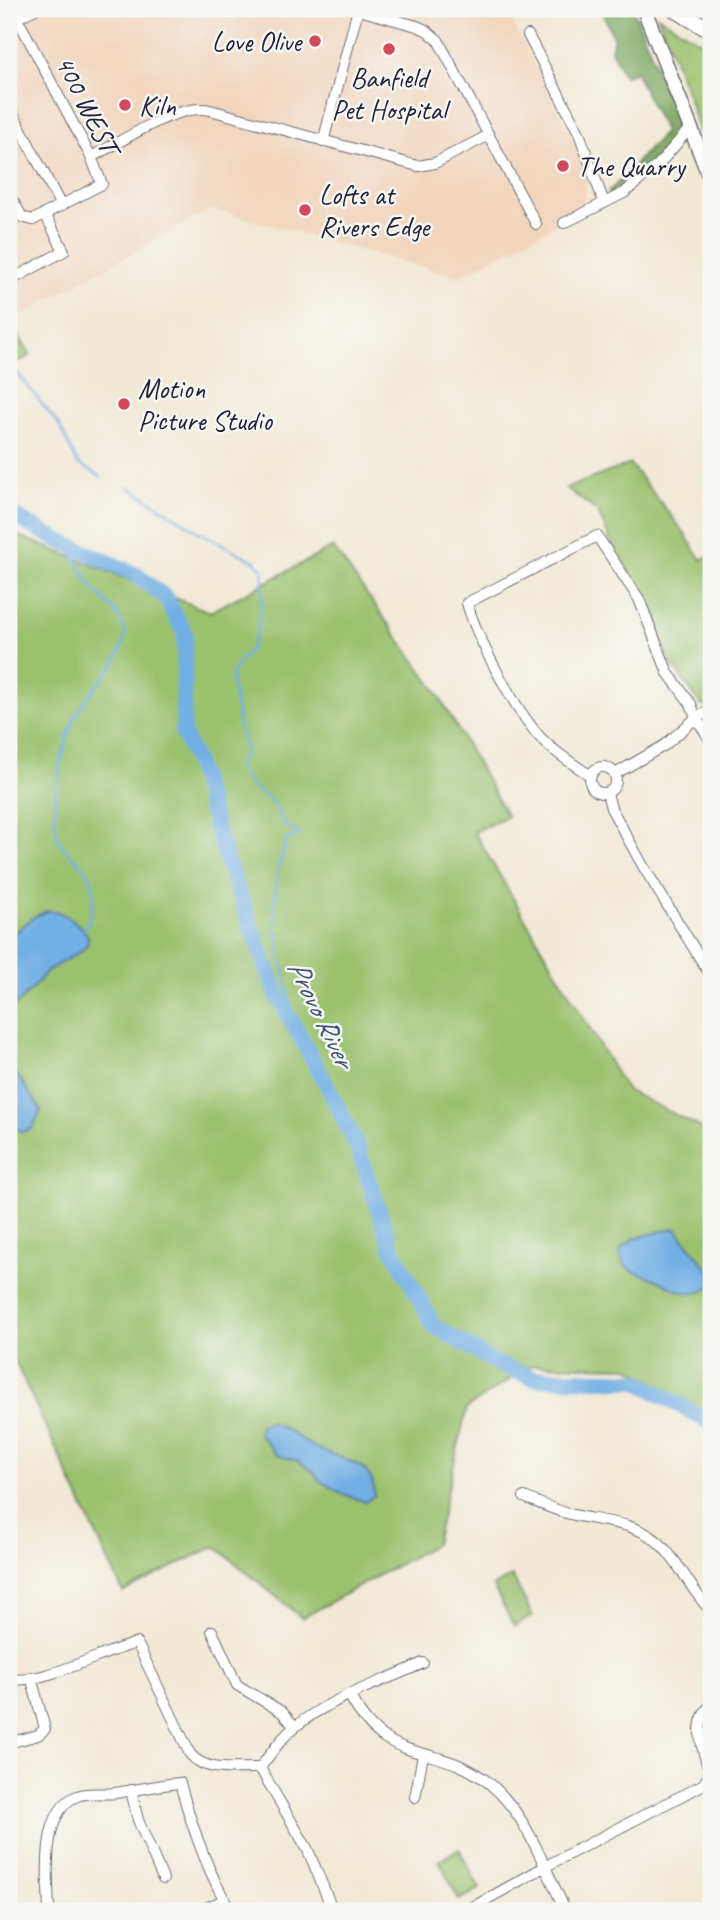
<svg xmlns="http://www.w3.org/2000/svg" width="720" height="1920" font-family="Caveat,sans-serif">
  <rect width="100%" height="100%" fill="#f6f6f2"/>
  <filter id="ink" filterUnits="userSpaceOnUse"><feTurbulence type="fractalNoise" baseFrequency=".0143" numOctaves="2"/><feDisplacementMap in="SourceGraphic" scale="14" xChannelSelector="R" yChannelSelector="G"/><feConvolveMatrix kernelMatrix="1 2 1 2 8 2 1 2 1" color-interpolation-filters="sRGB"/></filter>
  <filter id="wash" filterUnits="userSpaceOnUse"><feTurbulence type="fractalNoise" baseFrequency=".00686" numOctaves="4" result="noise"/><feDisplacementMap in="SourceGraphic" scale="28" xChannelSelector="R" yChannelSelector="G"/><feGaussianBlur stdDeviation="1.57" result="paint"/><feColorMatrix in="noise" values="0 0 0 0 0 0 0 0 0 0 0 0 0 0 0 0 0 1.4 0 .05"/><feComposite in="paint" operator="in"/></filter>
  <g filter="url(#wash)">
    <rect width="100%" height="100%" fill="#f2e9d5"/>
    <!-- built -->
    <polygon fill="#f2d5bd" points="9,9 506,9 587,166 585,209 459,277 211,209 9,322"/>
    <!-- green -->
    <g fill="#9ac16d" stroke="#5e7254" stroke-width="2">
      <polygon points="658,16 711,48 711,127 700,137 688,96"/>
      <polygon points="9,322 31,355 9,366"/>
      <polygon points="630,464 683,531 701,560 711,555 711,705 707,707 701,705 669,660 644,593 616,553 598,512 566,488"/>
      <polygon points="9,532 210,612 333,547 435,689 507,816 474,832 626,1090 700,1127 711,1137 711,1416 628,1367 532,1365 467,1408 435,1544 302,1618 215,1546 123,1592 9,1348"/>
      <polygon points="512,1576 533,1616 514,1626 493,1586"/>
      <polygon points="459,1849 480,1889 459,1900 439,1860"/>
    </g>
    <!-- forest -->
    <path fill="#7ba760" stroke="#4e644e" stroke-width="2" d="M591,9h38l5,2 43,108c0,30 -40,60 -63,75l-6,-1 57,-61 -30,-61 -11,5 -13,-26 3,-12 -12,-26z"/>
    <!-- water -->
    <g fill="#71afe4" stroke="#4a6890" stroke-width="2">
      <path d="M47,911c13,-1 19,5 29,12 35,25 -15,35 -29,49 -14,14 -21,27 -38,38v-72l25,-21z"/>
      <polygon points="9,1063 41,1110 32,1129 22,1132 9,1125"/>
      <path d="M675,1228l36,44v14c-19,16 -37,2 -56,-7 -16,-7 -34,-6 -35,-29l15,-12z"/>
      <path d="M269,1422c17,4 28,16 43,24 23,13 64,13 62,50l-9,6 -22,-8 -23,-13 -7,-10 -16,-10 -20,-6 -18,-21 1,-9z"/>
    </g>
    <g fill="none" stroke-linecap="round" stroke-linejoin="round">
      <!-- stream -->
      <g stroke="#71afe4" stroke-width="2.5">
        <polyline points="17,373 59,425 78,464 100,476"/>
        <path d="M129,487l70,45 55,29 9,8c0,22 -2,57 -11,77 -6,11 -19,19 -21,32l9,52 6,21 -9,17 13,17 23,17 12,24 15,8 -13,6c-27,68 -2,119 7,187"/>
        <path d="M66,543l25,43 27,29 8,17c-7,39 -29,48 -47,78 -13,23 -23,67 -24,93 0,10 0,23 2,33 5,16 23,23 31,37 9,16 6,42 -4,56"/>
      </g>
      <!-- river -->
      <polyline stroke="#71afe4" stroke-width="16" points="9,513 54,538 137,575 166,598 185,634 183,733 195,760 226,859 278,997 326,1083 357,1146 392,1248 434,1326 499,1365 534,1378 637,1381 711,1423"/>
    </g>
  </g>
  <g filter="url(#ink)">
    <g fill="none" stroke-linecap="round" stroke-linejoin="round">
      <!-- street casing -->
      <g stroke="#6b6871" stroke-width="12">
        <g id="street">
          <polyline points="355,9 417,26 426,30 438,40 536,224"/>
          <polyline points="9,10 22,27 91,157 102,184 33,220 22,217 9,194"/>
          <polyline points="9,22 35,9"/>
          <polyline points="528,35 579,133 604,203"/>
          <polyline points="9,106 61,206"/>
          <polyline points="323,142 358,9"/>
          <path d="M91,157c32,-15 86,-55 119,-47l208,56 17,-3 54,-28"/>
          <polyline points="9,218 19,213"/>
          <polyline points="564,223 624,193 659,164 690,128"/>
          <polyline points="9,281 64,251 45,214"/>
          <circle cx="603" cy="780" r="13"/>
          <polyline points="615,774 665,745 696,718 711,710"/>
          <path d="M591,776c-15,-10 -31,-20 -44,-32 -28,-25 -70,-105 -80,-141l130,-67 42,63 29,74 23,31 5,14 15,23"/>
          <polyline points="607,793 611,808 643,866 711,976"/>
          <path d="M524,1497c15,6 30,13 46,17 29,8 65,7 88,28 22,20 33,49 53,69"/>
          <polyline points="212,1631 237,1685 282,1712 295,1727"/>
          <path d="M9,1679c32,6 95,-28 128,-36l53,111c17,20 47,13 70,14 11,-15 22,-31 36,-42 38,-30 85,-43 127,-63"/>
          <path d="M349,1694c38,76 87,46 140,89 40,33 54,84 77,128"/>
          <polyline points="9,1743 38,1735 45,1729 31,1677"/>
          <polyline points="260,1768 308,1850 333,1911"/>
          <polyline points="131,1790 138,1820 163,1879"/>
          <polyline points="415,1797 423,1755"/>
          <path d="M49,1911c-1,-31 -9,-100 28,-115 12,-5 25,-1 38,-3 22,-3 42,-8 65,-10 12,44 27,89 51,128"/>
          <polyline points="199,1911 224,1900"/>
          <path d="M466,1911l80,-45 158,-82 6,-11c-7,-23 -19,-49 1,-68"/>
        </g>
      </g>
      <!-- secondary casing -->
      <g stroke="#6b6871" stroke-width="17">
        <polyline id="secondary" points="644,9 711,180"/>
      </g>
      <!-- primary casing -->
      <g stroke="#6b6871" stroke-width="18">
        <polyline id="primary" points="675,9 711,31"/>
      </g>
      <!-- street -->
      <use href="#street" stroke="#fff" stroke-width="10"/>
      <!-- secondary -->
      <use href="#secondary" stroke="#fff" stroke-width="14"/>
      <!-- primary -->
      <use href="#primary" stroke="#fff" stroke-width="16"/>
    </g>
  </g>
  <!-- markers -->
  <g fill="#d1495b" stroke="#f6f6f2" stroke-width="2.5">
    <circle cx="315" cy="41" r="7"/>
    <circle cx="389" cy="49" r="7"/>
    <circle cx="125" cy="105" r="7"/>
    <circle cx="563" cy="166" r="7"/>
    <circle cx="305" cy="210" r="7"/>
    <circle cx="124" cy="404" r="7"/>
  </g>
  <g text-anchor="middle" dominant-baseline="central" stroke-width="5" stroke-linejoin="round" paint-order="stroke">
    <!-- poi labels -->
    <g font-size="28" fill="#22223b" stroke="#f6f6f2" text-anchor="start">
      <text x="301" y="41" text-anchor="end">Love Olive</text>
      <text x="389" y="77" text-anchor="middle">Banfield<tspan x="389" dy="32">Pet Hospital</tspan></text>
      <text x="139" y="105">Kiln</text>
      <text x="577" y="166">The Quarry</text>
      <text x="319" y="194">Lofts at<tspan x="319" dy="32">Rivers Edge</tspan></text>
      <text x="138" y="388">Motion<tspan x="138" dy="32">Picture Studio</tspan></text>
    </g>
    <!-- street labels -->
    <g font-size="28" fill="#22223b" stroke="#f6f6f2">
      <text transform="translate(87 104) rotate(63)">400 WEST</text>
    </g>
    <!-- water labels -->
    <g font-size="30" font-style="italic" fill="#3e5376" stroke="#f6f6f2">
      <text transform="translate(321 1013) rotate(64)">Provo River</text>
    </g>
  </g>
  <!-- margin -->
  <rect width="720" height="1920" fill="none" stroke="#f6f6f2" stroke-width="35"/>
</svg>
